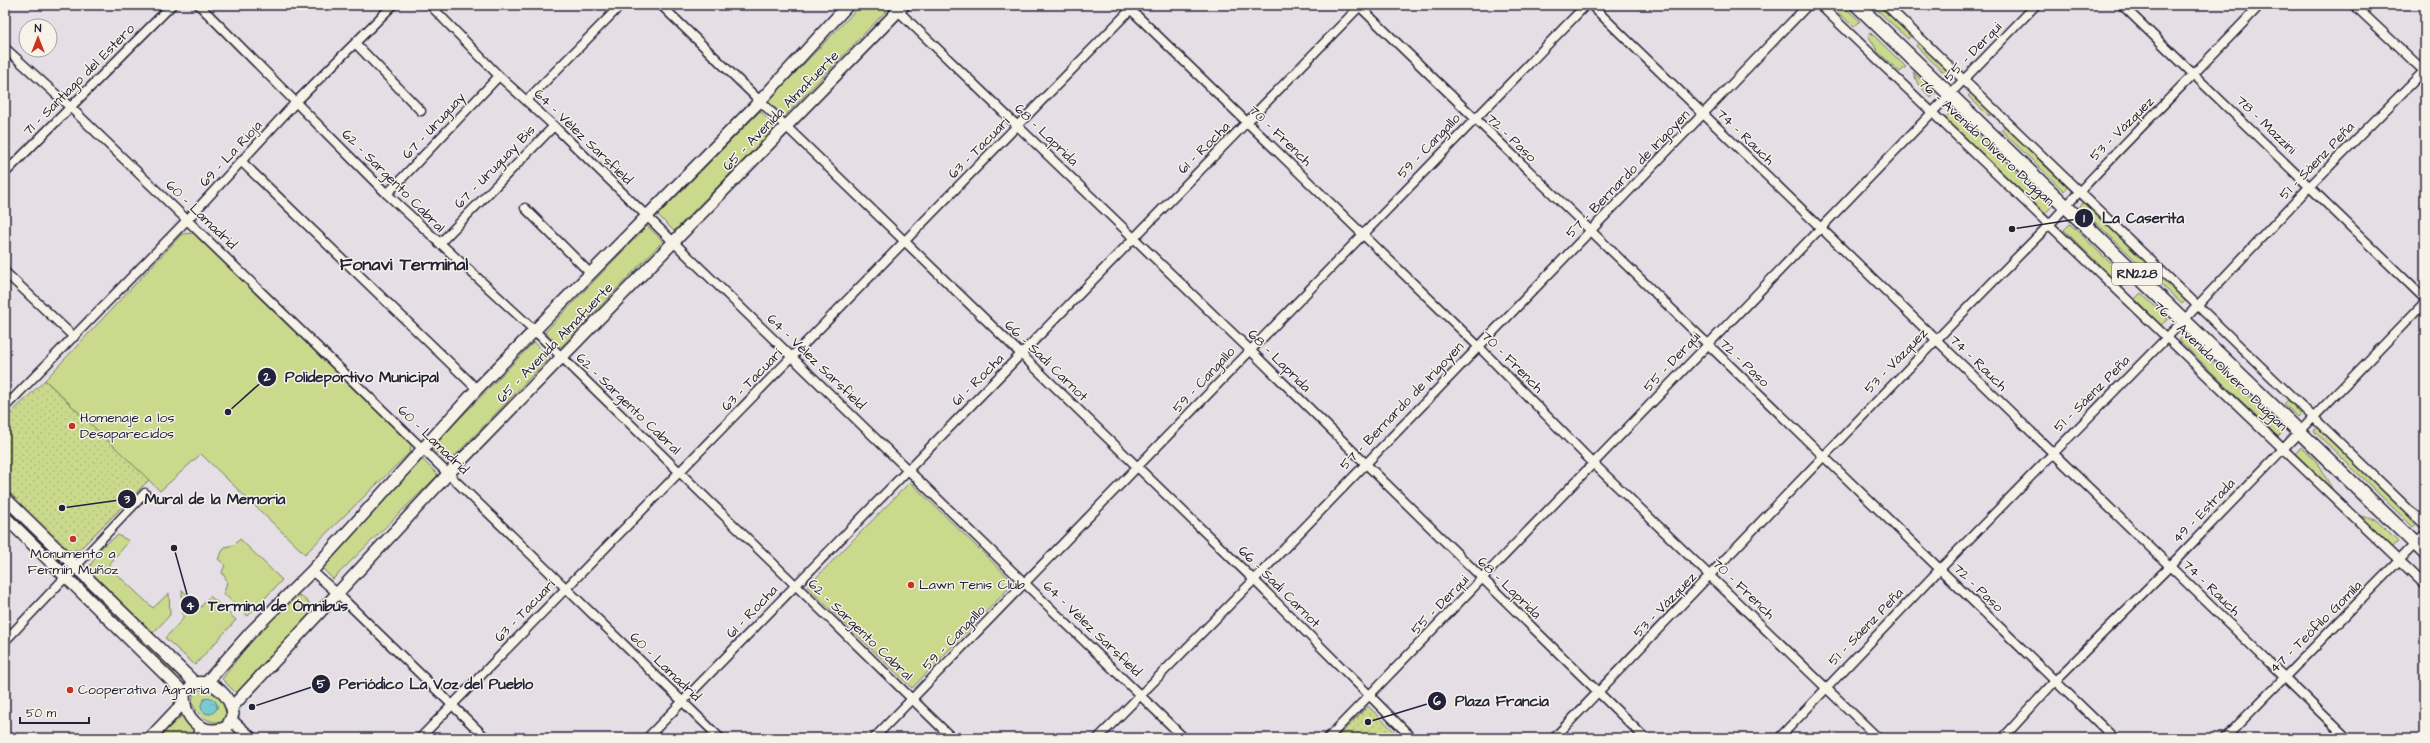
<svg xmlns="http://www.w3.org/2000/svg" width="2430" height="743" font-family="'Architects Daughter',sans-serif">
  <defs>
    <pattern id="park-dots" width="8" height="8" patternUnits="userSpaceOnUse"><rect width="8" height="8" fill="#cbd98d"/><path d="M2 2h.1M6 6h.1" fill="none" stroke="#aeba7b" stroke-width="1.8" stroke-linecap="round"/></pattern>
    <pattern id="water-ripples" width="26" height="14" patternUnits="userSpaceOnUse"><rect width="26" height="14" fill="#79cad4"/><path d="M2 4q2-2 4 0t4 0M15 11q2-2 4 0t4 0" fill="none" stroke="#68adb7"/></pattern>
  </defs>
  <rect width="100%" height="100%" fill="#e5dee5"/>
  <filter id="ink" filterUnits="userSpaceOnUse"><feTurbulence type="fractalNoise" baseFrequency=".025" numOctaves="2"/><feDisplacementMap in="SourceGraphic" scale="8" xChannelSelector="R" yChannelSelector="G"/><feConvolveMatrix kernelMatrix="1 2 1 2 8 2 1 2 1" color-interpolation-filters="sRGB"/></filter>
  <g filter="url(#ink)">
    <!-- grass -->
    <g fill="#cbd98d" stroke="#767e64" fill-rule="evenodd">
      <polygon points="861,5 880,5 886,11 784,117 768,101"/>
      <polygon points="1830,5 1842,5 1860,21 1854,27"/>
      <polygon points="1872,5 1881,5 1912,34 1908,39"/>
      <polygon points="1870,32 1906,67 1900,72 1878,52 1868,35"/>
      <polygon points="1919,42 1950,72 1946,75 1916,46"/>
      <polygon points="1913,72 1935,93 1931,98 1918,84"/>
      <polygon points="1972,92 1993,112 1989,116 1968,96"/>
      <polygon points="760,111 776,127 674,231 658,215"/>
      <polygon points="1952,111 2052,206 2045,214 1944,119"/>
      <polygon points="2005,126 2067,187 2064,191 2001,130"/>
      <polygon points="2084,202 2186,300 2182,304 2079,207"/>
      <polygon points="2070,224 2129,281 2122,287 2064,230"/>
      <polygon points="647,226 663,241 561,347 545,332"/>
      <polygon points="193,233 411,445 410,452 305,554 201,454 160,491 45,380 182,234"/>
      <polygon points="2141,293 2168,319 2161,325 2135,299"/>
      <polygon points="2185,334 2284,431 2278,437 2179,340"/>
      <polygon points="534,342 550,357 448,463 431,448"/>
      <polygon points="2288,400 2301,414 2298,417 2284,404"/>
      <polygon points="2318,426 2417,523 2413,527 2314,431"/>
      <polygon points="2301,447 2316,461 2333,490 2295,454"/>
      <polygon points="422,459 438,475 333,579 317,563"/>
      <polygon points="910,482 1014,583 912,688 807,587"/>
      <polygon points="5,506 64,564 62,567 5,511"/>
      <polygon points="2357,515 2376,520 2398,542 2392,548"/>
      <polygon points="118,535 129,541 108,566 153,608 169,593 170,615 153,633 88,569 102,547"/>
      <polygon points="240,539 282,580 248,616 224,594 227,581 222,572 225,565 218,559 225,547 234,545"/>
      <polygon points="78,575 179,674 176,677 75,578"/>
      <polygon points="182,590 201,607 210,596 236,620 195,665 165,638 183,619"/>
      <polygon points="288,593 301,596 318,611 238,695 222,679"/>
      <path d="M197,688c19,1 25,10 31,27l-4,7c-16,2 -25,-6 -32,-19l2,-13zM209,697l8,7v5l-7,5 -5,-1 -4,-7 3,-7z"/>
      <polygon points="185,713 199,726 189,738 158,738"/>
    </g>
    <!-- park -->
    <g fill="url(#park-dots)" stroke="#767e64">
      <polygon points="45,380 149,480 80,549 68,551 5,489 5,419"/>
      <polygon points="1368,706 1401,738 1336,738"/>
    </g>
    <!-- water -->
    <circle fill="url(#water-ripples)" stroke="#568797" cx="209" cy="706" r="8"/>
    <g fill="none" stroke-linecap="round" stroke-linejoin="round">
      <!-- minor casing -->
      <g stroke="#22223b" stroke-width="11">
        <g id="minor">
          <polyline points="199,5 387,194 535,331 952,738"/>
          <polyline points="430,5 499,76 554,126 1184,738"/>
          <polyline points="661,5 1254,580 1412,738"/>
          <polyline points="892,5 1250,350 1645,738"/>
          <polyline points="1126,5 1478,346 1594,464 1878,738"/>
          <polyline points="1358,5 2114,738"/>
          <polyline points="1591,5 2347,738"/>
          <polyline points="1820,5 2425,585"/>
          <polyline points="1886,5 2425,525"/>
          <polyline points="2122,5 2425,299"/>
          <polyline points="2354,5 2425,72"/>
          <polyline points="356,44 421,111"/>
          <polyline points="5,48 70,107 187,220 720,738"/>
          <polyline points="527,100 621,5"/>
          <polyline points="242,162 477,389"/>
          <polyline points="5,173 172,5"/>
          <polyline points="387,194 499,76"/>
          <polyline points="525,208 590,273"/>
          <polyline points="439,244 554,126"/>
          <polyline points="5,272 74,337"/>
          <polyline points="5,407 187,220 296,102 393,5"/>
          <polyline points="312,571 338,594 486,738"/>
          <polyline points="5,641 145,493"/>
          <polyline points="420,738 1135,5"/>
          <polyline points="647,738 1361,5"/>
          <polyline points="874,738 1586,5"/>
          <polyline points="1098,738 1254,580 1808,5"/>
          <polyline points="1328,738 2036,5"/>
          <path d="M1554,738c165,-172 328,-345 496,-514 67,-76 141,-145 210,-219"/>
          <polyline points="1779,738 1940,569 2184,320 2310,186 2425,70"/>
          <polyline points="2003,738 2055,681 2170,566 2425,302"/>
          <polyline points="2225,738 2425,534"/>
        </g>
      </g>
      <!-- secondary casing -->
      <g stroke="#22223b" stroke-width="14">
        <g id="secondary">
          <polyline points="5,498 195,683"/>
          <polyline points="5,517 184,693"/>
          <path d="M195,683c20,-3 35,13 38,31l-6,13c-26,11 -44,-10 -43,-34z"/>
          <polyline points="206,683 252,631 312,571 477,389 760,101 848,5"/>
          <polyline points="232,707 449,473 904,5"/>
          <polyline points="231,720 251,738"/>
          <polyline points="223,729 232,738"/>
          <polyline points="150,738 184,702"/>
          <polyline points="197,738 202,727"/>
        </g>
      </g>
      <!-- trunk casing -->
      <g stroke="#22223b" stroke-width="16">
        <polyline id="trunk" points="1857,5 2425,553"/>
      </g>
      <!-- minor -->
      <use href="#minor" stroke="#f7f3e8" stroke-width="8"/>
      <!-- secondary -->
      <use href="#secondary" stroke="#f7f3e8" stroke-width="11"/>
      <!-- trunk -->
      <use href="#trunk" stroke="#f7f3e8" stroke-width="13"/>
    </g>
  </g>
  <!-- markers -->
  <g fill="#c8321e" stroke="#f7f3e8" stroke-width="1.5">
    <circle cx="72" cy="426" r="4"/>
    <circle cx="73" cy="539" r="4"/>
    <circle cx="911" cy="585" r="4"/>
    <circle cx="70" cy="690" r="4"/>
  </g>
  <g text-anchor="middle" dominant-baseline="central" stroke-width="3" stroke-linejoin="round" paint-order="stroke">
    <!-- shield labels -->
    <rect fill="#f7f3e8" stroke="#62616f" stroke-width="1" x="2112" y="263" width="50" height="22" rx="3"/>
    <g font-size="13" font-weight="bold" fill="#22223b">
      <text x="2137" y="274">RN228</text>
    </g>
    <!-- street labels -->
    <g font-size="14" fill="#22223b" stroke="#f7f3e8">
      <text transform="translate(1973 52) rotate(-46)">55 - Derqui</text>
      <text transform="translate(79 80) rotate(-45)">71 - Santiago del Estero</text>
      <text transform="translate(781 111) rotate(-46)">65 - Avenida Almafuerte</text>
      <text transform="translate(2266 125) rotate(44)">78 - Mazzini</text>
      <text transform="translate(434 126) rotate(-47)">67 - Uruguay</text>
      <text transform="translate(2122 129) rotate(-45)">53 - Vázquez</text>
      <text transform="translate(1046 135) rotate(44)">68 - Laprida</text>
      <text transform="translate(1280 136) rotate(44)">70 - French</text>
      <text transform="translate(583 137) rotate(44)">64 - Vélez Sarsfield</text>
      <text transform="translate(1745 137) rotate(44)">74 - Rauch</text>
      <text transform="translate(1511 138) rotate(44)">72 - Paso</text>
      <text transform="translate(1986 142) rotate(43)">76 - Avenida Olivero Duggan</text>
      <text transform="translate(1429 146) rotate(-46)">59 - Cangallo</text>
      <text transform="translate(979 148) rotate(-45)">63 - Tacuarí</text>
      <text transform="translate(1204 148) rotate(-45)">61 - Rocha</text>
      <text transform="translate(231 154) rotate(-47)">69 - La Rioja</text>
      <text transform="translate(2317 161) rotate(-46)">51 - Sáenz Peña</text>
      <text transform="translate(495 167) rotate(-46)">67 - Uruguay Bis</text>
      <text transform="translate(1628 174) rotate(-46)">57 - Bernardo de Irigoyen</text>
      <text transform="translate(393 181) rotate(45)">62 - Sargento Cabral</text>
      <text transform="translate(201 215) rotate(44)">60 - Lamadrid</text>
      <text transform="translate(555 343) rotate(-46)">65 - Avenida Almafuerte</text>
      <text transform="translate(1046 361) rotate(44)">66 - Sadi Carnot</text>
      <text transform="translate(1279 361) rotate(45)">68 - Laprida</text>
      <text transform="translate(1896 361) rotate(-46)">53 - Vázquez</text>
      <text transform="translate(816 362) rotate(44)">64 - Vélez Sarsfield</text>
      <text transform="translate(1512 362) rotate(45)">70 - French</text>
      <text transform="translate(1672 362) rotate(-47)">55 - Derqui</text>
      <text transform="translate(1744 363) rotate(44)">72 - Paso</text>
      <text transform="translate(1978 363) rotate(44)">74 - Rauch</text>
      <text transform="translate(2220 366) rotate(44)">76 - Avenida Olivero Duggan</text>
      <text transform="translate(752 380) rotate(-46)">63 - Tacuarí</text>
      <text transform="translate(978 380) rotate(-45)">61 - Rocha</text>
      <text transform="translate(1204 380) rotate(-47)">59 - Cangallo</text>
      <text transform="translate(2092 394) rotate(-45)">51 - Sáenz Peña</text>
      <text transform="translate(628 404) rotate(44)">62 - Sargento Cabral</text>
      <text transform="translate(1402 406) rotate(-46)">57 - Bernardo de Irigoyen</text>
      <text transform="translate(433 440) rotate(44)">60 - Lamadrid</text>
      <text transform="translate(2204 511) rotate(-46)">49 - Estrada</text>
      <text transform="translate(1279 587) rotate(45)">66 - Sadi Carnot</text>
      <text transform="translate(1509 588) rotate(44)">68 - Laprida</text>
      <text transform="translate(1978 588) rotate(44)">72 - Paso</text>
      <text transform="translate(2211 588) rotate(44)">74 - Rauch</text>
      <text transform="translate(1743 589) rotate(44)">70 - French</text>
      <text transform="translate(1440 605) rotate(-46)">55 - Derqui</text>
      <text transform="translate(1665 605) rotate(-46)">53 - Vázquez</text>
      <text transform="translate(525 611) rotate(-46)">63 - Tacuarí</text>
      <text transform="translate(752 612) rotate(-46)">61 - Rocha</text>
      <text transform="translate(1866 627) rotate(-46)">51 - Sáenz Peña</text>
      <text transform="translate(2316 627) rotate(-45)">47 - Teófilo Gomila</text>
      <text transform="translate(1092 629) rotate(44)">64 - Vélez Sarsfield</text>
      <text transform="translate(860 630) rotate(44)">62 - Sargento Cabral</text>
      <text transform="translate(954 638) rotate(-46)">59 - Cangallo</text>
      <text transform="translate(665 667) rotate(44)">60 - Lamadrid</text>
    </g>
    <!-- poi labels -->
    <g font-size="14" fill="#22223b" stroke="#f7f3e8" text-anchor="start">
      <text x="80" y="418">Homenaje a los<tspan x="80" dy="16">Desaparecidos</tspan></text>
      <text x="73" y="554" text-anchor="middle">Monumento a<tspan x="73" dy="16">Fermín Muñoz</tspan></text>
      <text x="919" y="585">Lawn Tenis Club</text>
      <text x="78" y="690">Cooperativa Agraria</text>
    </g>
    <!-- district labels -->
    <g font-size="18" font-weight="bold" fill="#22223b" stroke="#f7f3e8">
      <text x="404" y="264">Fonavi Terminal</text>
    </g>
  </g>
  <!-- callouts -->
  <path fill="none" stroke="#22223b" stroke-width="1.5" d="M2012 229L2084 218M228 412L267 377M62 508L127 499M174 548L190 605M252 707L321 684M1368 722L1437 701"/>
  <g fill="#22223b" stroke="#f7f3e8" stroke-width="1.5">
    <circle cx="2012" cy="229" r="4"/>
    <circle cx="228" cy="412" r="4"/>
    <circle cx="62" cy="508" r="4"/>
    <circle cx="174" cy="548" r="4"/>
    <circle cx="252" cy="707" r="4"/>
    <circle cx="1368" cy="722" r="4"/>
    <circle cx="2084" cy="218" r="10"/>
    <circle cx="267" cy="377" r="10"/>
    <circle cx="127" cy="499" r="10"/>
    <circle cx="190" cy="605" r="10"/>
    <circle cx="321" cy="684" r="10"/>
    <circle cx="1437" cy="701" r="10"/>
  </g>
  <g font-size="12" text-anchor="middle" font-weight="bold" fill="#fff">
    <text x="2084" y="222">1</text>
    <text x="267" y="381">2</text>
    <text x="127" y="503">3</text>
    <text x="190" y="610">4</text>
    <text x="321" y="688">5</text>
    <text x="1437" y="705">6</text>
  </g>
  <g font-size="15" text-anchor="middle" font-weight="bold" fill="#22223b" stroke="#f7f3e8" stroke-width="3" stroke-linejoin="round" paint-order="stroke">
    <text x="2143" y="223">La Caserita</text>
    <text x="362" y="382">Polideportivo Municipal</text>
    <text x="215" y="504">Mural de la Memoria</text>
    <text x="278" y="611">Terminal de Ómnibus</text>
    <text x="436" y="689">Periódico La Voz del Pueblo</text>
    <text x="1502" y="706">Plaza Francia</text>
  </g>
  <!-- margin -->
  <rect width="2430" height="743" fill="none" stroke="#f7f3e8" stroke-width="20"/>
  <rect x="10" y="10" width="2410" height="723" fill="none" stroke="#22223b" stroke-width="1.5" filter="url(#ink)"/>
  <!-- north arrow -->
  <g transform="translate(38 38)"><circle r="19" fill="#f7f3e8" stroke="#a29fa3"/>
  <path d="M0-3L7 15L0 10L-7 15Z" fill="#c8321e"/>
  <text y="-6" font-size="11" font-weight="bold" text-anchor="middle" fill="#22223b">N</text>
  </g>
  <!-- scale -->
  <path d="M20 717v6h69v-6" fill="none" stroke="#22223b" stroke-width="2"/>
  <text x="26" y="717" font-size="12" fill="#22223b" stroke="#f7f3e8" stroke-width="3" paint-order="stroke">50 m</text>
</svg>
